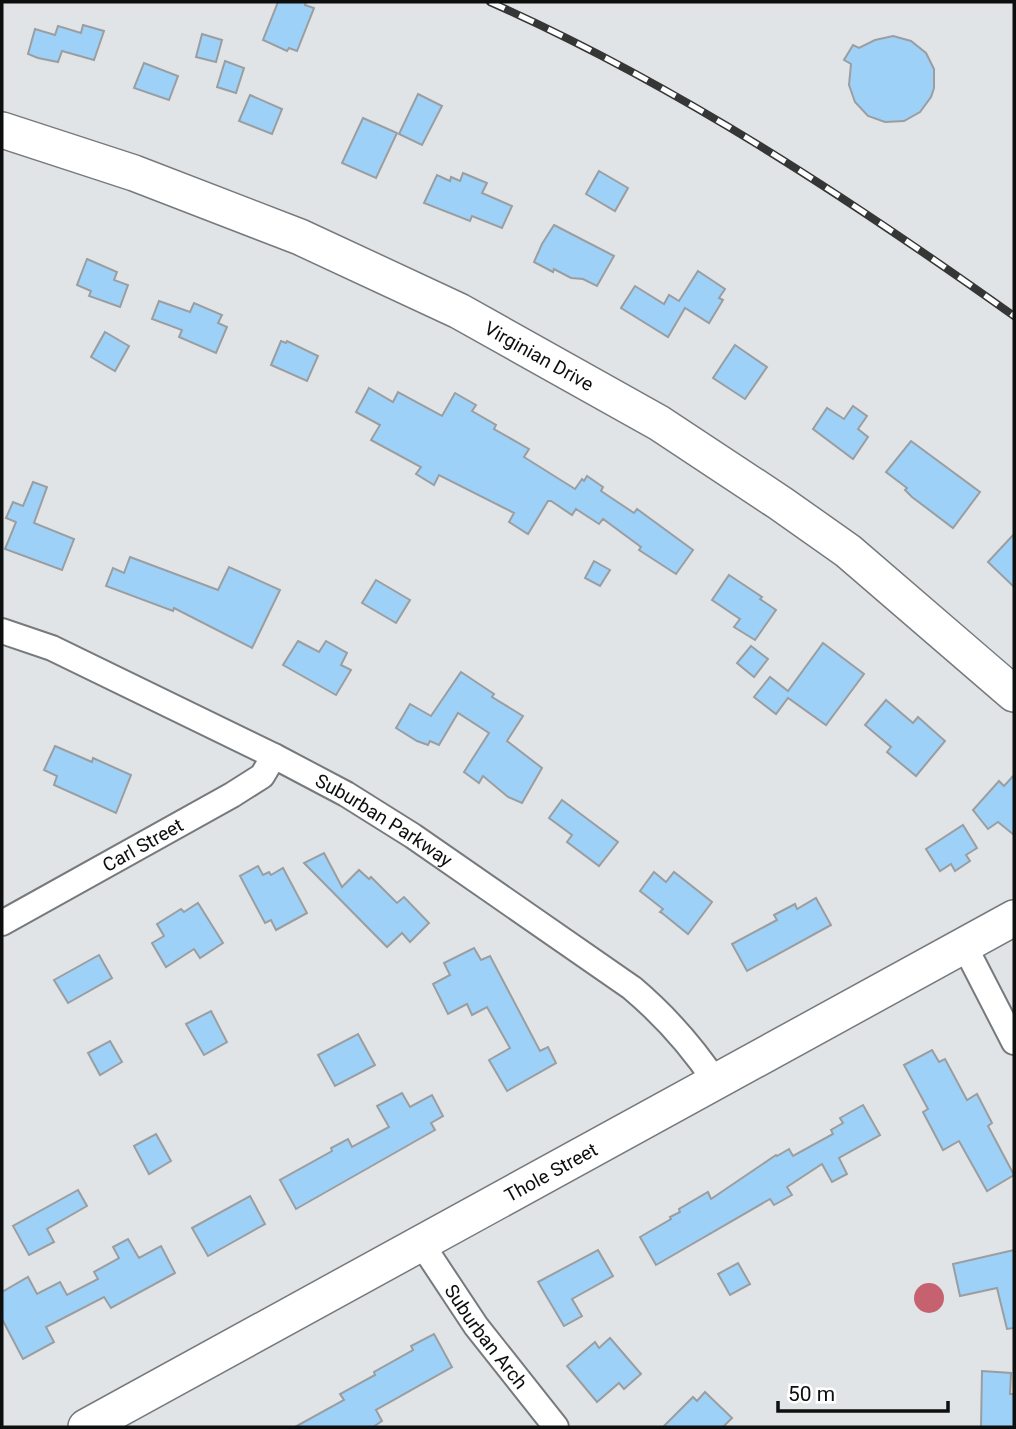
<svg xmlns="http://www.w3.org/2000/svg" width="1016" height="1429" font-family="Roboto,sans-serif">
  <rect width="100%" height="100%" fill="#e1e4e6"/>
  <!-- water -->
  <circle fill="#c66270" cx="929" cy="1298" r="15"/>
  <!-- building -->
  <g fill="#9ed1f8" stroke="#9b9ea0" stroke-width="2">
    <polygon points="278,2 306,2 305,5 314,8 297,51 289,48 287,51 263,40"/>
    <polygon points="83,25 104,31 94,60 62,51 58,62 38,58 28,54 35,29 55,35 58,26 81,33"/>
    <polygon points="202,34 222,40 216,62 196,57"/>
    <polygon points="893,36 911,41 926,53 934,69 934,88 931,97 920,112 904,121 885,122 868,116 855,102 849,85 851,64 844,60 853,45 859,48 875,40"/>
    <polygon points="225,61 244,68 236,93 217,87"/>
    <polygon points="144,63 178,76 169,100 134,88"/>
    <polygon points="418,94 442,106 422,145 399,134"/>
    <polygon points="250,95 282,109 272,134 239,121"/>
    <polygon points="363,118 397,133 376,178 342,163"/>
    <polygon points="599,171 628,188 615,211 586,194"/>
    <polygon points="463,173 487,183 482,193 512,206 502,228 472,216 470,221 424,203 437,175 450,181 451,177 460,181"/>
    <polygon points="554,225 614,256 597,286 583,279 571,278 554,269 553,272 534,262 542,244"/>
    <polygon points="87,259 117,272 114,280 128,285 120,307 89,296 91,291 77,285"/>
    <polygon points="698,271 725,289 719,298 723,300 709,323 685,308 668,337 621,308 635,286 664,304 669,295 679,301"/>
    <polygon points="159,301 190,312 194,303 222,315 218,323 227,327 216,353 179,337 182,330 152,319"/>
    <polygon points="105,332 129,346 115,371 91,357"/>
    <polygon points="281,341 286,343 287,341 318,356 307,381 271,365"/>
    <polygon points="735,345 767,367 745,399 713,378"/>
    <polygon points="369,388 393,402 398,392 442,416 455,393 476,405 472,411 496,425 494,429 529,449 524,457 575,489 582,479 584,481 587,476 603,487 601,491 634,513 637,509 693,550 676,574 639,550 641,547 603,519 599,524 576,509 572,515 551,501 548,501 528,534 509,522 514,513 439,475 434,485 416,474 421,467 371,440 380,425 356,412"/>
    <polygon points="853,406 867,416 858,429 868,437 853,459 813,429 827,408 844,419"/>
    <polygon points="911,441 980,492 953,528 912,497 905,490 907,488 886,472"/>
    <polygon points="33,482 47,487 34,523 74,539 62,570 5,549 16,522 6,518 13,502 23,506"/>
    <polygon points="1014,534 1014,587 988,562"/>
    <polygon points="130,557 218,590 229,567 280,590 252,648 174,608 173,611 106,586 113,568 124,573"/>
    <polygon points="594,561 610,570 600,586 585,578"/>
    <polygon points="729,575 762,597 760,599 776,610 755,640 734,627 740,619 712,600"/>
    <polygon points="376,580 410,600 396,623 362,603"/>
    <polygon points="298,641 319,652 326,641 347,653 341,665 351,670 336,695 283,665"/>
    <polygon points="823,643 864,674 826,725 788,698 776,714 754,697 770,677 788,691"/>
    <polygon points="751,646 768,659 754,677 737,663"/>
    <polygon points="461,672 494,694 492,697 523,716 507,741 542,768 522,803 508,797 483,776 479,783 464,772 489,733 458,713 439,745 430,741 428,745 417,741 396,728 410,704 431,716"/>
    <polygon points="886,700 913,723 918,717 945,741 916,776 887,752 891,747 865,725"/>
    <polygon points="55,746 92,762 93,758 131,775 116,813 54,785 57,776 44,770"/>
    <polygon points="1014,775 1014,835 998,822 988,829 973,810 999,781 1004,786"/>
    <polygon points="562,800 618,842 599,866 567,842 572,835 549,818"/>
    <polygon points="963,825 977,848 966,855 970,861 955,871 951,864 940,871 926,849"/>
    <polygon points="324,853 342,887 359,870 369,879 371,877 397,903 404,897 429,923 410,942 402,933 387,947 304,863"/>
    <polygon points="258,866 263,875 269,872 271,875 283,868 307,913 276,930 271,920 265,923 240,876"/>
    <polygon points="654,872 666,882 674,872 712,902 688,934 662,913 660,912 663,909 640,891"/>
    <polygon points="816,898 831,925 747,971 732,944 777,920 774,915 795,904 797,909"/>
    <polygon points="198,903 223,943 200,958 194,949 166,967 152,943 164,936 157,924 181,909 184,912"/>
    <polygon points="474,948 481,960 490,956 540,1051 548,1047 556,1063 507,1091 489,1060 510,1048 487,1007 472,1015 467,1004 448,1014 433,984 450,975 444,963"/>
    <polygon points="99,955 112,978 68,1003 54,980"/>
    <polygon points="211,1011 227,1042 204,1055 186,1024"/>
    <polygon points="358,1034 375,1065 335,1086 318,1055"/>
    <polygon points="110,1041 122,1062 100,1075 88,1053"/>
    <polygon points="932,1050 939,1062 945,1059 967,1100 977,1094 992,1123 988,1126 1014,1175 987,1191 959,1141 943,1150 923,1112 928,1109 904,1065"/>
    <polygon points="402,1093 410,1107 432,1095 443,1116 431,1123 435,1130 296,1209 280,1180 332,1151 331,1148 348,1139 352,1147 389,1127 377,1106"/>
    <polygon points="863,1105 880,1135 839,1158 847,1174 832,1182 822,1164 787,1187 792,1195 774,1205 770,1199 656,1265 640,1237 671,1219 670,1217 680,1212 679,1209 708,1192 711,1199 776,1155 777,1156 789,1149 793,1156 833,1134 831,1130 843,1123 840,1118"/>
    <polygon points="156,1134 171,1161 149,1174 134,1146"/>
    <polygon points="78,1190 87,1206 47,1229 54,1242 29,1255 13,1226"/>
    <polygon points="250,1196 265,1224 208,1256 192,1228"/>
    <polygon points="128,1239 139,1258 161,1246 175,1273 111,1308 104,1297 46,1327 54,1342 23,1359 2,1319 2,1292 28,1277 37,1294 60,1282 67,1295 98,1279 94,1272 119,1258 113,1247"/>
    <polygon points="598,1250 613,1276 572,1299 582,1316 564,1326 538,1282"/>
    <polygon points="1014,1250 1014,1328 1007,1329 997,1288 960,1296 953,1264"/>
    <polygon points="738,1263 750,1284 730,1295 718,1274"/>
    <polygon points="434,1334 452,1367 376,1410 382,1421 373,1427 295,1427 344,1400 340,1394 375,1375 374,1372 413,1350 411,1346"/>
    <polygon points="610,1338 641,1374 624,1389 619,1383 597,1402 567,1366 595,1342 599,1348"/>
    <polygon points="982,1371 1011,1373 1010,1394 1014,1394 1014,1427 981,1427"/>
    <polygon points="705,1392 732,1418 723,1427 663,1427 693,1397 697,1401"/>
  </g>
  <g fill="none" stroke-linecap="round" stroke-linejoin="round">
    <!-- street casing -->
    <g stroke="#777a7c" stroke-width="28">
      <g id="street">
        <path id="s1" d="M2,631l50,17 222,108 72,38 67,42 219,152c33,28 59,57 83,93"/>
        <path id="s2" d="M2,923l230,-128 30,-19 12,-20"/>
        <polyline points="964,945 1014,1042"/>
        <path id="s3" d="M421,1243l55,83 80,101"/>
      </g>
    </g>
    <!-- secondary casing -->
    <g stroke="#777a7c" stroke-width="38">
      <g id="secondary">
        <path id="s4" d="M2,130l132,43 166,64 159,74 200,112 121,80 68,48 166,143"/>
        <path id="s5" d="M86,1427l928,-509"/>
      </g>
    </g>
    <!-- street -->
    <use href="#street" stroke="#fff" stroke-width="24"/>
    <!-- secondary -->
    <use href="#secondary" stroke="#fff" stroke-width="35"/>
    <!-- rail casing -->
    <g stroke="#353636" stroke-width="8">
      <path id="rail" d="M490,2c187,83 358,196 524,314"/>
    </g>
    <!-- rail -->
    <use href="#rail" stroke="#fff" stroke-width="5" stroke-dasharray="16" stroke-linecap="butt"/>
  </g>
  <g text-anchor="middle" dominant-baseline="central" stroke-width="7" stroke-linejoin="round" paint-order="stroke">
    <!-- street labels -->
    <g font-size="19" fill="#0d0e0e" stroke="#fff">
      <text stroke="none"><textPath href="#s4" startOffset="584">Virginian Drive</textPath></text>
      <text stroke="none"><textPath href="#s1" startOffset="427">Suburban Parkway</textPath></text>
      <text stroke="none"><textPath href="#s2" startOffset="161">Carl Street</textPath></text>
      <text stroke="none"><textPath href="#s5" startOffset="530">Thole Street</textPath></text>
      <text stroke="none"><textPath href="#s3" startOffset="114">Suburban Arch</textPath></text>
    </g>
  </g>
  <!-- border -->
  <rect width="1016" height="1429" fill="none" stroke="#0d0e0e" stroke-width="7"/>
  <!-- scale -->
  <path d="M778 1401v10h170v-10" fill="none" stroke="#0d0e0e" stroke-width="3.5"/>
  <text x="788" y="1401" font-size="21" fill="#0d0e0e" stroke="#ffffff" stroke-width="5" paint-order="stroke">50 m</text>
</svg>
